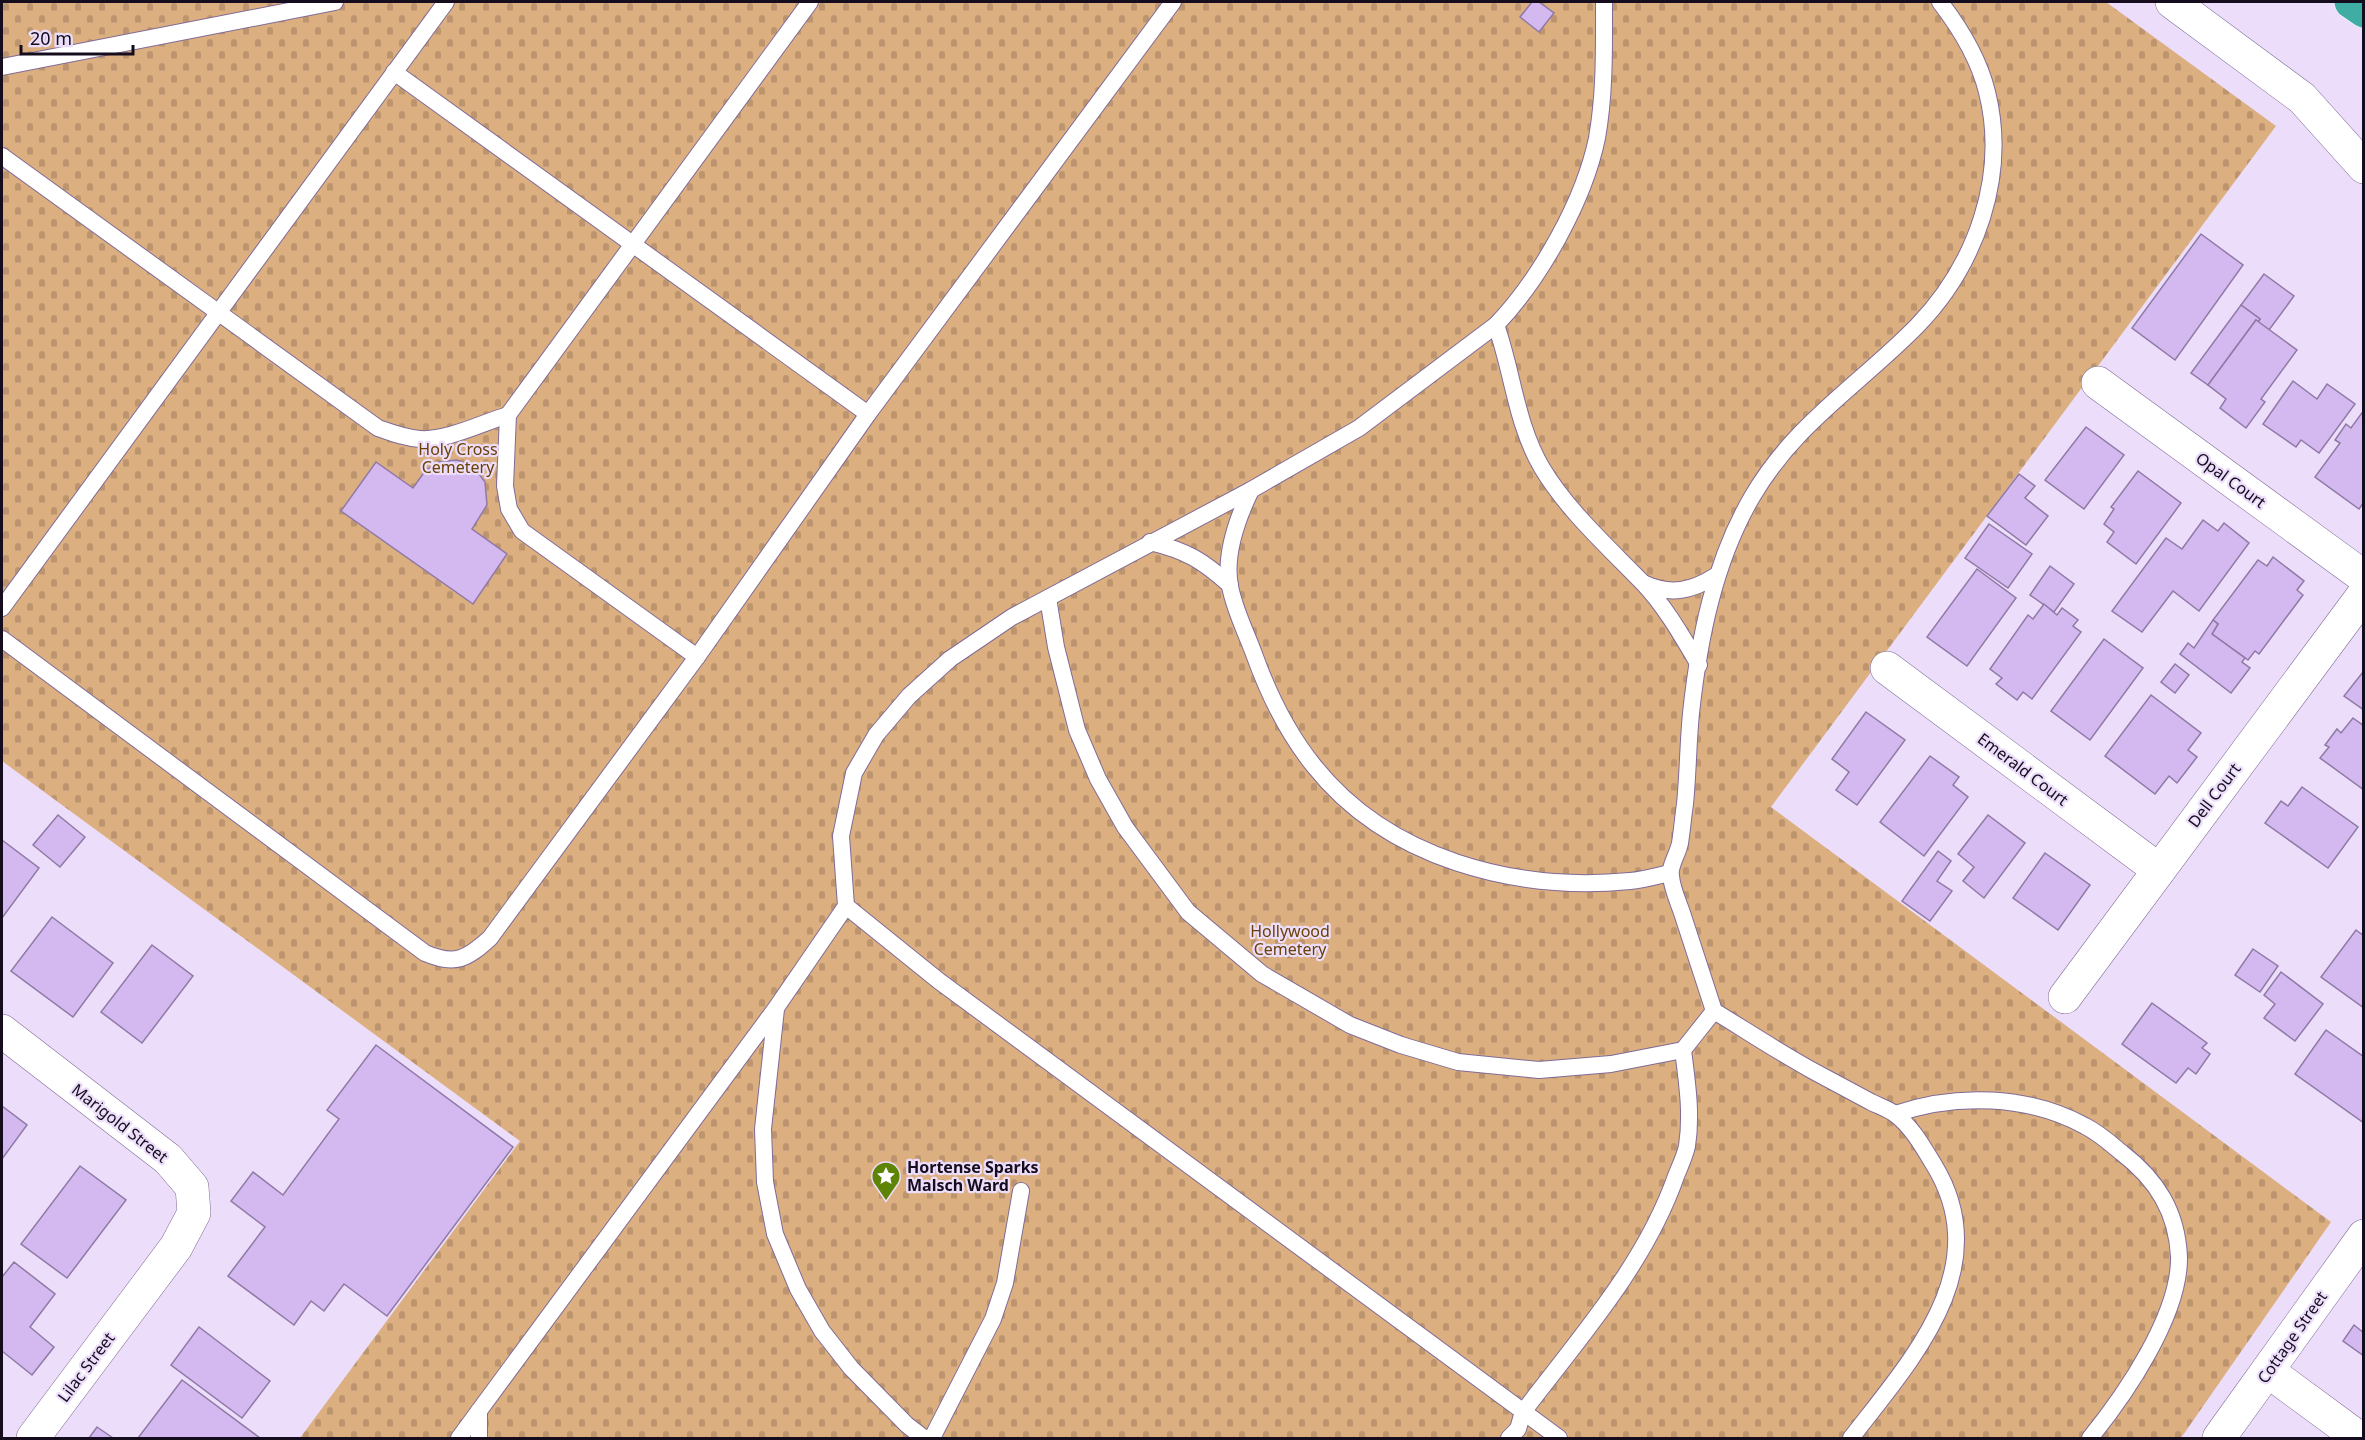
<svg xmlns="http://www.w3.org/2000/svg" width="2365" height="1440" font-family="'Noto Sans',sans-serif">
  <defs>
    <pattern id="cemetery-stones" width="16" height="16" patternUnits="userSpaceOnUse" patternTransform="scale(1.5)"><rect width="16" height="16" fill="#dcaf81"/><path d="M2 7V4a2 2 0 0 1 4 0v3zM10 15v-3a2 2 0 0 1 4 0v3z" fill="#bc956f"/></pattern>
  </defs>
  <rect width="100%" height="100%" fill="#ecdefb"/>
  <!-- cemetery -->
  <polygon fill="url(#cemetery-stones)" points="2,2 2106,2 2276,126 1771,807 2331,1222 2181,1438 300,1438 520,1141 2,761"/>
  <!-- building -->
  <g fill="#d4b8f0" stroke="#8f79a5" stroke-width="1.5">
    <polygon points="1532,2 1539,2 1554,13 1539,32 1520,17"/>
    <polygon points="2201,234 2243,265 2175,360 2132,328"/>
    <polygon points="2264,274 2294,296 2269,330 2258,322 2260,319 2241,305"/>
    <polygon points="2241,305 2260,319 2258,322 2256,320 2208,385 2191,373"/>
    <polygon points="2256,320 2297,350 2261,399 2265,402 2246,428 2220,408 2226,399 2208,385"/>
    <polygon points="2293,381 2317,399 2327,384 2355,404 2319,453 2301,440 2296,447 2263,424"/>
    <polygon points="2364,410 2364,502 2359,509 2315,477 2340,443 2335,440 2346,424 2351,428"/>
    <polygon points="2086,427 2124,455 2084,509 2045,480"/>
    <polygon points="457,460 474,467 485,482 487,505 472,529 507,554 473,604 341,511 376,462 413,488 425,471 438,462"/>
    <polygon points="2138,471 2181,503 2136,564 2107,542 2114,532 2104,524 2114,509 2111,507"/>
    <polygon points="2019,474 2035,486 2025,498 2048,516 2026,545 1987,516"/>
    <polygon points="2203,520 2218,531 2224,523 2249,543 2199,611 2173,591 2142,632 2112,611 2166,538 2182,549"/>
    <polygon points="1989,524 2032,554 2008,588 1965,558"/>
    <polygon points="2273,557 2304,581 2297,590 2303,595 2259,654 2255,651 2248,660 2212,634 2218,624 2213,620 2258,560 2267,566"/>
    <polygon points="2050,566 2074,584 2054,612 2030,595"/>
    <polygon points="1977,569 2016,598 1967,666 1927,637"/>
    <polygon points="2044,604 2057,615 2062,608 2078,620 2073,626 2081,632 2032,699 2023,692 2017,700 1996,684 2002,678 1990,669 2028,615 2033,619"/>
    <polygon points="2213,620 2218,624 2212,634 2245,658 2242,662 2250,668 2231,693 2180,654 2188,643 2194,648"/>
    <polygon points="2104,639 2143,668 2090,740 2051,711"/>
    <polygon points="2175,664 2189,675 2175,693 2161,682"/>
    <polygon points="2363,672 2364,672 2364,710 2344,696"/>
    <polygon points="2151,695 2201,733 2188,750 2197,757 2177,783 2169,776 2155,794 2105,756"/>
    <polygon points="1866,712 1905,740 1857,805 1836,790 1849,772 1832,759"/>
    <polygon points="2353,718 2364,726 2364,790 2320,758 2329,747 2325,745 2337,729 2341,733"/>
    <polygon points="1930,756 1959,777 1953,785 1968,797 1924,856 1880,822"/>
    <polygon points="2302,787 2358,827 2328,868 2265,823 2281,801 2288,806"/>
    <polygon points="58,815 85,837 60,867 33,845"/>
    <polygon points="1988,815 2025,843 1984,898 1963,881 1974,867 1958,854"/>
    <polygon points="2,840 39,868 2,918"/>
    <polygon points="1938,851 1951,861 1937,881 1952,891 1930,921 1902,901"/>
    <polygon points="2045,853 2090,885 2058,930 2013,898"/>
    <polygon points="52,917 113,963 73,1017 11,971"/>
    <polygon points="2356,930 2364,936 2364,1008 2321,977"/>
    <polygon points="152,945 193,976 142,1043 101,1012"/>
    <polygon points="2253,949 2278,966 2260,992 2235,975"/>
    <polygon points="2281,972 2323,1004 2295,1041 2264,1018 2275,1004 2264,995"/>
    <polygon points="2152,1003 2207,1043 2202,1048 2210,1054 2196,1074 2188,1068 2176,1083 2122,1044"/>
    <polygon points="2326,1030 2364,1057 2364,1123 2295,1074"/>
    <polygon points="376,1045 513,1147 387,1316 344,1284 324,1311 311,1301 294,1325 228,1276 265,1227 231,1201 253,1172 283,1195 339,1119 327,1110"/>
    <polygon points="2,1106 27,1125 2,1159"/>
    <polygon points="80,1166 126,1200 67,1278 21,1244"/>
    <polygon points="14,1262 55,1294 30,1327 54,1347 32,1375 2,1351 2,1277"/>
    <polygon points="2354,1325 2364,1333 2364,1356 2343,1341"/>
    <polygon points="199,1327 270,1381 242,1418 171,1365"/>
    <polygon points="182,1380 260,1438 138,1438"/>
    <polygon points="97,1427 113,1438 89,1438"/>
  </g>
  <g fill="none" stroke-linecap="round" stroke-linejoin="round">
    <!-- service casing -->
    <g stroke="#806b96" stroke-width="18">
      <g id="service">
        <polyline points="2,67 335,2"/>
        <polyline points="394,72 868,414"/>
        <path d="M2,156l376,272c14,5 27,10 42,11 26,2 62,-16 88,-24"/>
        <path d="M1496,325c17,48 20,99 46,143 25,42 66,79 100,114 23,24 40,54 57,83"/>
        <path d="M1251,490c-13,27 -27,65 -21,96 4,23 16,46 24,68 14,39 34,80 60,112 74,93 201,126 316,115 13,-1 27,-5 40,-8"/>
        <path d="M1150,542c37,9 52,18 80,43"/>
        <path d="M1643,583c28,13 49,8 74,-8"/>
        <polyline points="1048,598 1056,647 1077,730 1098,779 1125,827 1188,912 1262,974 1350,1025 1401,1045 1458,1062 1539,1070 1611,1064 1683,1050 1714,1011"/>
        <polyline points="2,608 446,2"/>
        <path d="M2,639l423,314c30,13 42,6 65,-15l207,-281 171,-243 305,-412"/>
        <polyline points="697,657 522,531 509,509 505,486 508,415 810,2"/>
        <polyline points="846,906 939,981 1559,1438"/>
        <polyline points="776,1009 763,1129 765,1182 775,1234 798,1289 822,1331 851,1368 907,1425 924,1438"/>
        <path d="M1895,1114c61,-21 133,-19 190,12 14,7 25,17 37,27 35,27 55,59 57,104 1,58 -54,138 -89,181"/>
        <path d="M459,1438l317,-430 70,-102 -5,-70 13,-63 22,-38 33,-39 41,-37 62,-42 239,-127 108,-62 137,-103c44,-46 88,-124 101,-187 8,-45 7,-91 7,-136"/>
        <polyline points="479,1438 479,1411"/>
        <polyline points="932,1438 993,1319 1005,1283 1021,1191"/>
        <path d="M1509,1438l9,-9 5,-17c56,-74 122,-147 153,-236 4,-10 9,-20 11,-30 5,-32 0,-64 -4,-96"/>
        <path d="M1851,1438c61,-79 146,-170 83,-273 -11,-18 -22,-38 -39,-51 -7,-5 -16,-8 -24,-12 -19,-10 -37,-20 -56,-30 -35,-19 -68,-41 -101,-61 -10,-31 -20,-61 -30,-92 -4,-14 -12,-29 -13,-43 -2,-10 7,-22 9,-33 2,-12 3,-26 5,-39 3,-30 3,-60 6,-91 8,-74 23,-151 61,-216 43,-74 107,-112 165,-171 59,-61 91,-150 70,-234 -8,-33 -27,-64 -47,-90"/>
      </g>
    </g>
    <!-- minor casing -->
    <g stroke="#806b96" stroke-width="34">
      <g id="minor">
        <polyline points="2098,383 2364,577"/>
        <polyline points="1887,668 2159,870"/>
        <polyline points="2065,997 2364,594"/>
        <polyline points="2,1031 168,1159 192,1187 194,1213 176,1247 33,1438"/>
        <polyline points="2268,1371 2359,1438"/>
      </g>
    </g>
    <!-- tertiary casing -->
    <g stroke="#806b96" stroke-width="34">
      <polyline id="tertiary" points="2219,1438 2364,1236"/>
    </g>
    <!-- secondary casing -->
    <g stroke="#806b96" stroke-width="34">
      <polyline id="secondary" points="2172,2 2302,98 2364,167"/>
    </g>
    <!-- motorway casing -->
    <g stroke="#fff" stroke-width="34">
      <polyline id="motorway" points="2351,2 2364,11"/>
    </g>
    <!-- service -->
    <use href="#service" stroke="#fff" stroke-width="16"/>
    <!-- minor -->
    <use href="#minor" stroke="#fff" stroke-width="33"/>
    <!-- tertiary -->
    <use href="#tertiary" stroke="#fff" stroke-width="33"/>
    <!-- secondary -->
    <use href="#secondary" stroke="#fff" stroke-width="33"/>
    <!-- motorway -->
    <use href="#motorway" stroke="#3fada4" stroke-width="33"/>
  </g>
  <!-- icons -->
  <defs>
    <g id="sight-pin" transform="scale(1.5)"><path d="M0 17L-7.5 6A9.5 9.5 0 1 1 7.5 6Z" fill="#5e8405" stroke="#ecdefb"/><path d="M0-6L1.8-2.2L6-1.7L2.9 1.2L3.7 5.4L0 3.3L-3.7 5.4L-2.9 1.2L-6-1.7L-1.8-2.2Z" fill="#fff"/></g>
  </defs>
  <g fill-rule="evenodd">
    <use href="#sight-pin" x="886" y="1176"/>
  </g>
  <g text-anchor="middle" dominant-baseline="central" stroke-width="4.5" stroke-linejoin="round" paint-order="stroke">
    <!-- park labels -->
    <g font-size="16" fill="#6a4003" stroke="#ecdefb">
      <text x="458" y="449">Holy Cross<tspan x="458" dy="18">Cemetery</tspan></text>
      <text x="1290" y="931">Hollywood<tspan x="1290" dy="18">Cemetery</tspan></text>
    </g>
    <!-- street labels -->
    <g font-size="16" fill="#150d1d" stroke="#ecdefb">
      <text transform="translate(2231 480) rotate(36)">Opal Court</text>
      <text transform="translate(2023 769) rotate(37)">Emerald Court</text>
      <text transform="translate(2214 795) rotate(-53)">Dell Court</text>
      <text transform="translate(120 1123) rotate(38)">Marigold Street</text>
      <text transform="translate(2292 1337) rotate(-55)">Cottage Street</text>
      <text transform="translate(86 1367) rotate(-53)">Lilac Street</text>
    </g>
    <!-- poi labels -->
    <g font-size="16" font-weight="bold" fill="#150d1d" stroke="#ecdefb" text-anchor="start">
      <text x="907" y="1167">Hortense Sparks<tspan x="907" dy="18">Malsch Ward</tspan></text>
    </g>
  </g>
  <!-- border -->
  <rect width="2365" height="1440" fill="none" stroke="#150d1d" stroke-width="6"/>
  <!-- scale -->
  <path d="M21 45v9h112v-9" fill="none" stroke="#150d1d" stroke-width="3"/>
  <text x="30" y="45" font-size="18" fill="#150d1d" stroke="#ecdefb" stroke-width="4.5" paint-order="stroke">20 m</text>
</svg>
